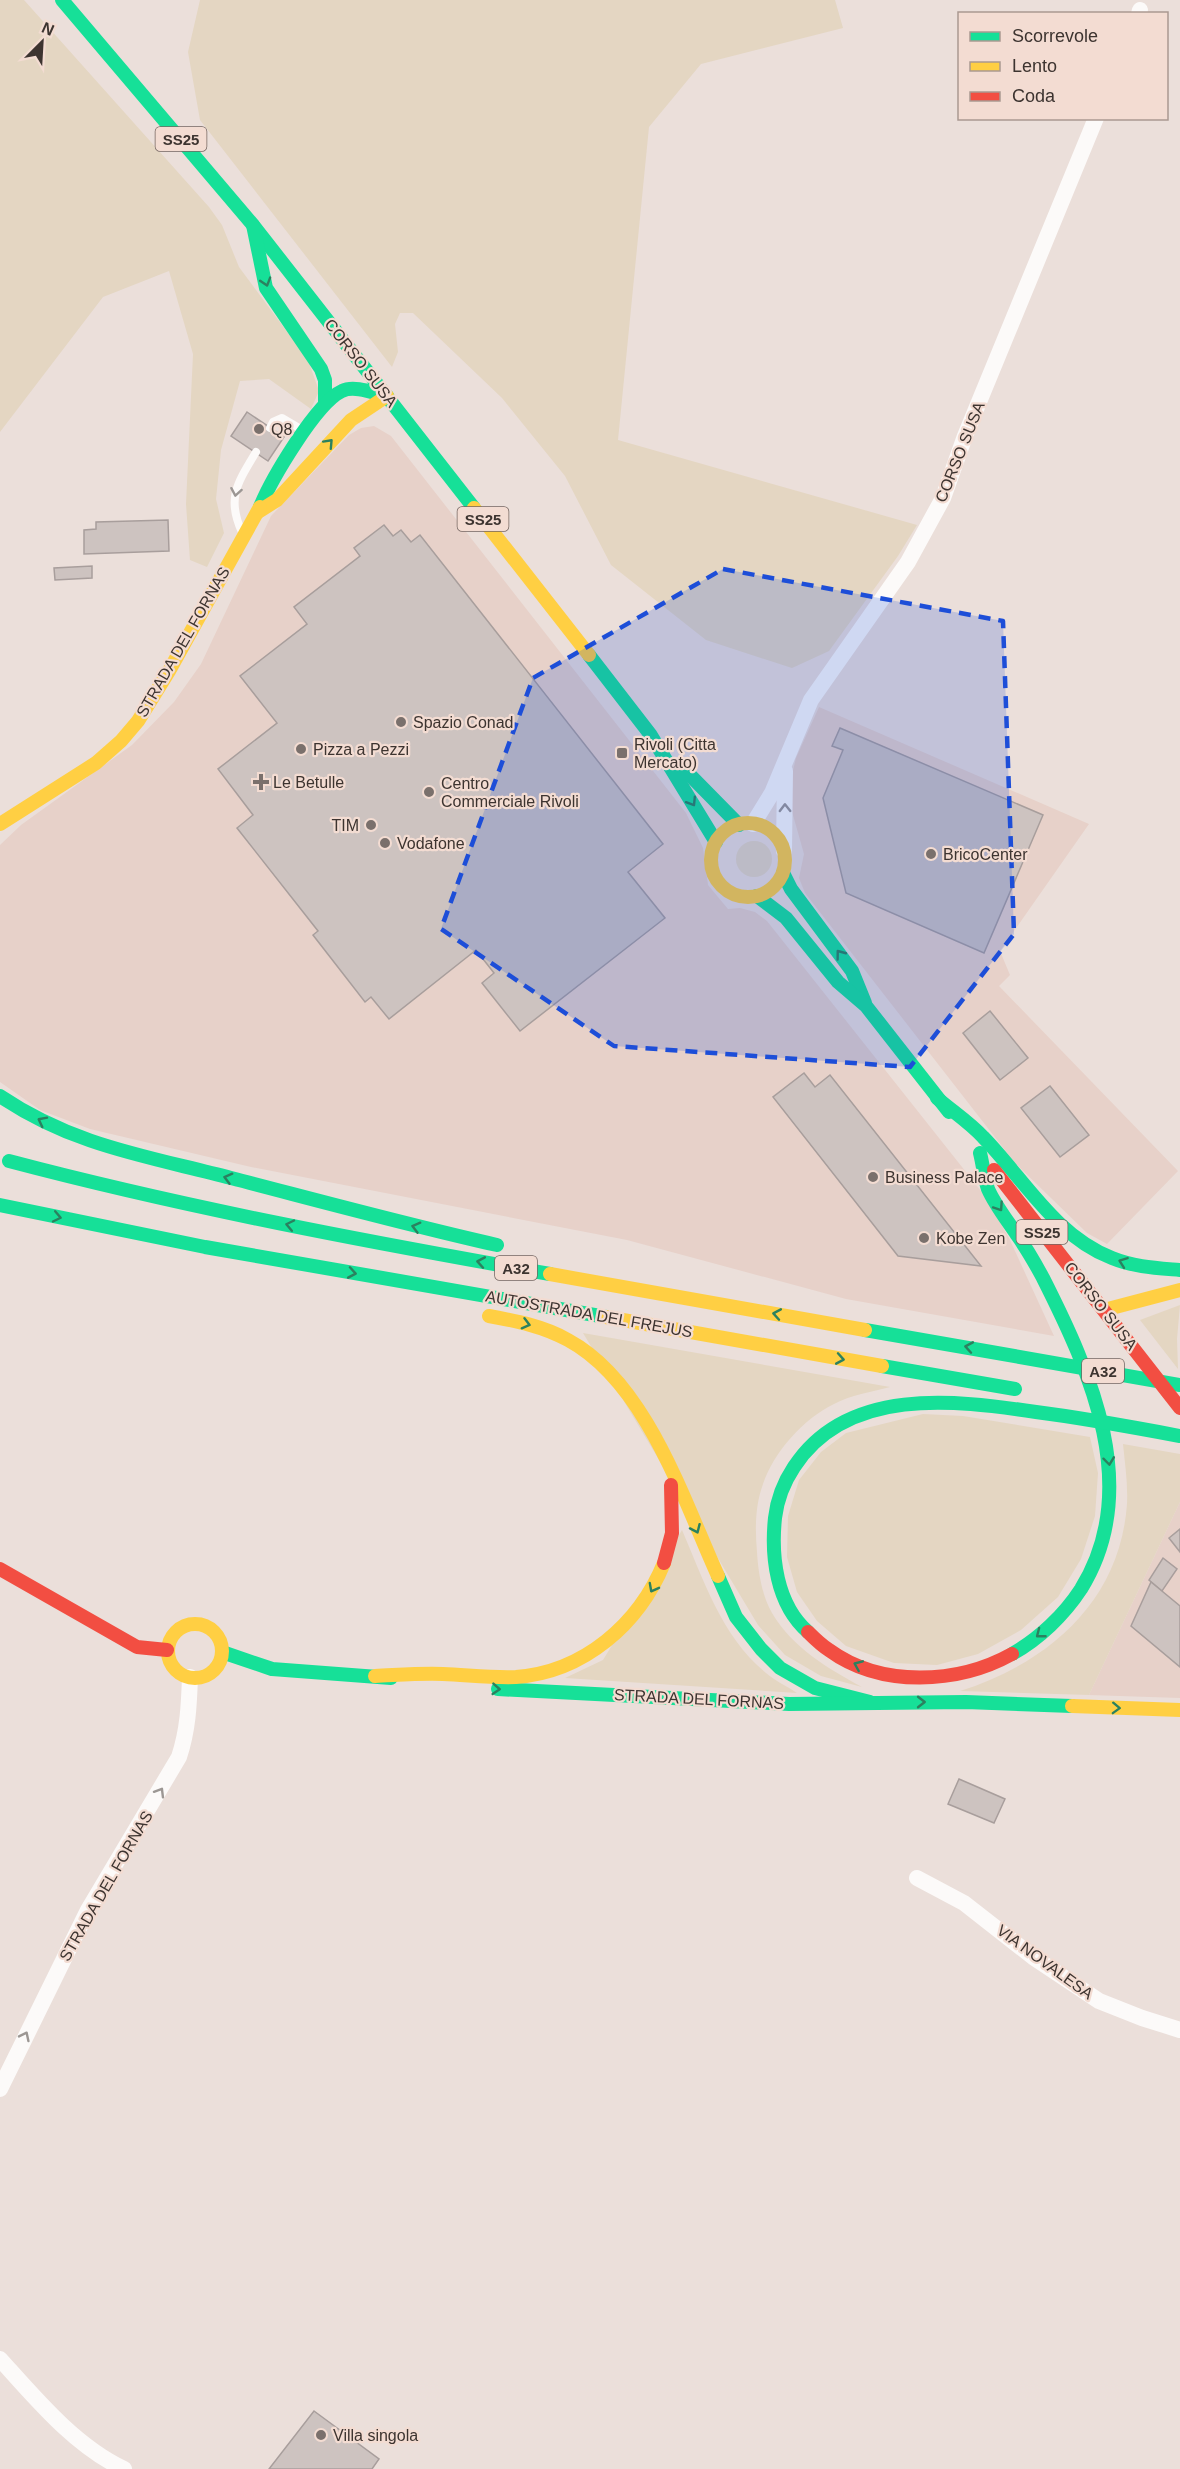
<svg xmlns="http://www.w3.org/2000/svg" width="1180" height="2469" font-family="Helvetica,sans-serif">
  <rect width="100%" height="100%" fill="#ebdfda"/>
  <!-- built -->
  <g fill="#e7d1c9">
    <polygon points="374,426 391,436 686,813 703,848 708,885 728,909 740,908 755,912 767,921 985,1196 1009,1238 1054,1336 846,1299 627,1240 251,1167 90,1129 40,1110 0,1082 0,845 21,825 132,745 174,702 201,664 271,516 349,435 361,428"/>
    <polygon points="819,707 1089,824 1000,951 1010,975 999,986 1178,1171 1107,1244 1087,1233 1015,1163 805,893 799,878 804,854 791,808 790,783 796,758"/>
    <polygon points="1180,1502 1180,1698 1089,1695"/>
  </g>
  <!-- green -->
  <g fill="#e4d6c2">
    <polygon points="0,0 24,0 209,207 222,225 239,267 308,360 319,391 311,409 269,379 240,381 221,450 216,499 224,533 207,567 190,560 186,504 193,354 169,271 103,297 0,432"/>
    <polygon points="200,0 835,0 843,28 701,64 649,127 618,440 917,525 898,556 829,651 792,668 706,640 611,565 565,476 502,398 413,313 400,313 395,324 398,352 392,367 200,120 188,52"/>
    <circle cx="754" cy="859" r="18"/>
    <polygon points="1180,1305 1177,1339 1178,1369 1140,1320"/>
    <path d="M583,1333l307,54c-18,5 -40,8 -56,17 -31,15 -60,48 -71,80 -8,22 -8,45 -6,68 1,19 5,44 15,61 21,35 55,55 90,74l-41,-11 -36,-21 -27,-30z"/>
    <polygon points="923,1414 963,1416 1090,1437 1098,1473 1095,1516 1081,1559 1058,1597 1021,1630 978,1654 937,1665 894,1663 846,1646 817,1621 797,1592 787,1557 788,1516 799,1480 821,1452 846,1433"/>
    <path d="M1123,1444l57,10v48l-91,193 -129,-4c88,-28 160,-89 167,-187 1,-20 -2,-40 -4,-60z"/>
    <path d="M682,1530c22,51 40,107 84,143 9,8 21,13 31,20l-232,-15 38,-18z"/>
  </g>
  <!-- building -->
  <g fill="#cdc3c0" stroke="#a89e9c" stroke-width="1.5">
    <polygon points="247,412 284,437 268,461 231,436"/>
    <polygon points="168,520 169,551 84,554 84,530 96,529 96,522"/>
    <polygon points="384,525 393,536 401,530 411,542 420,535 663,844 628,872 665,918 520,1031 482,983 494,973 476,950 389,1019 371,997 365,1002 313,935 318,931 237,828 253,815 218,769 277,723 240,676 307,624 294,607 360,556 354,548"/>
    <polygon points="92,566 92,578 55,580 54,568"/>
    <polygon points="840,728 1043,815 984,953 846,893 823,798 843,750 832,746"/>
    <polygon points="990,1011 1028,1058 1000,1080 963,1033"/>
    <polygon points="804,1073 815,1087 830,1075 981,1266 898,1256 773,1097"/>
    <polygon points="1050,1086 1089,1135 1060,1157 1021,1108"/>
    <polygon points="1180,1529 1180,1552 1169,1538"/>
    <polygon points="1163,1558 1177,1569 1162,1591 1149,1580"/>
    <polygon points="1151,1582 1180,1606 1180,1667 1131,1626"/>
    <polygon points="959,1779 1005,1799 994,1823 948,1804"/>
    <polygon points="314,2411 379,2459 372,2469 269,2469"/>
  </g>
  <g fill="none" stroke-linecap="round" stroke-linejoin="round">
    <!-- lane -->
    <g stroke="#fcfaf9" stroke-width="8">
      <polyline points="270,428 273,422 282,418 304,431"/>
      <path d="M242,532c-16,-34 -4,-50 14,-80"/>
    </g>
    <!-- street -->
    <g stroke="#fcfaf9" stroke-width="16">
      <polyline points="1139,14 1140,10"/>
      <polyline points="753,824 772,793 811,700 908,562 943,498 965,436 1096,118"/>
      <polyline points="784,851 785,771"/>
      <polyline points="917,1878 964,1903 1033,1957 1099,2001 1142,2018 1180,2030"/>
      <path d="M0,2089l88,-179 91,-153c9,-27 10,-52 11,-80"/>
      <path d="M0,2359c36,40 75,87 124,110"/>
    </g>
    <!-- fast -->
    <g stroke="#16e098" stroke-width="14">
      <polyline points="62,0 253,225 474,508"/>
      <polyline points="253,225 266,288 321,369 325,380 325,403"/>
      <path d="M260,507c11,-27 56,-104 82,-116 12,-6 32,2 45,5"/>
      <polyline points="589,655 650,734 716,842"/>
      <polyline points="682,767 739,825"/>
      <polyline points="783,873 791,889 852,971 865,1003"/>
      <polyline points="757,896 786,918 838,982 866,1006 949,1112"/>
      <path d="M0,1096c74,50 147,60 231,82 89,23 177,47 266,67"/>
      <path d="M937,1098c15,13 32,24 46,39 41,42 72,99 129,121 22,9 45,10 68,12"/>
      <path d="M980,1153c3,12 4,24 8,36 7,16 19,31 29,46 10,14 18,28 26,43 48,95 100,211 38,311 -17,26 -42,50 -69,65"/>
      <path d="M9,1161c178,47 360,81 541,113"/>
      <polyline points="0,1205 205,1247 606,1317"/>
      <polyline points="865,1330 1180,1385"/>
      <polyline points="882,1366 1015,1389"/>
      <polyline points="718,1576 736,1617 761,1649 780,1668 815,1688 870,1702"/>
      <path d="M808,1632c-32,-28 -37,-76 -33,-114 2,-18 9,-36 19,-51 53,-81 160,-67 242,-55 48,6 96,15 144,24"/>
      <polyline points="222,1652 272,1669 391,1678"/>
      <polyline points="498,1689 789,1704 966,1702 1072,1706"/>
    </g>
    <!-- slow -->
    <g stroke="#ffcf43" stroke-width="14">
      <polyline points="474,508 589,655"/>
      <polyline points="258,512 277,500 351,420 387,396"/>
      <circle cx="748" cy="860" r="37"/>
      <polyline points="0,824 96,763 121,741 138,721 169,671 260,507"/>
      <polyline points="550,1274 865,1330"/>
      <polyline points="1104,1310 1180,1290"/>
      <path d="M489,1316c27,5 54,10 79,24 78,42 115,159 150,236"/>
      <polyline points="606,1317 882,1366"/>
      <circle cx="195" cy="1651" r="27"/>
      <path d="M375,1676c23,-1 46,-3 68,-2 25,1 49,4 73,3 68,-5 123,-53 148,-114"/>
      <polyline points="1072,1706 1180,1710"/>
    </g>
    <!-- jam -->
    <g stroke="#f24e42" stroke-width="14">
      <polyline points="994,1170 1180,1408"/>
      <polyline points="664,1563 672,1533 671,1485"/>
      <polyline points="0,1569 137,1647 167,1650"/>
      <path d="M808,1632c6,6 13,13 21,18 52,38 129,34 183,4"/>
    </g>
  </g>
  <!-- one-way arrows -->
  <defs><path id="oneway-chevron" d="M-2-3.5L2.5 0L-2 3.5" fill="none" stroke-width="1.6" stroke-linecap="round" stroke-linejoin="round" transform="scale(1.5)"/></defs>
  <g stroke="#2b815f">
    <use href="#oneway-chevron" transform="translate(266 282) rotate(73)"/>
    <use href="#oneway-chevron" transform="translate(329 443) rotate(-47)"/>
    <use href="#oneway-chevron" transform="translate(692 802) rotate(58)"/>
    <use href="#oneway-chevron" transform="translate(840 954) rotate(-127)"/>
    <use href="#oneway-chevron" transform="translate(42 1121) rotate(-153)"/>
    <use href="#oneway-chevron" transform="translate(228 1178) rotate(-165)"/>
    <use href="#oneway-chevron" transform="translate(999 1207) rotate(56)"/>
    <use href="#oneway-chevron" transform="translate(57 1217) rotate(12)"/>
    <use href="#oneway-chevron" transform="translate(290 1225) rotate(-168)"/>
    <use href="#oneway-chevron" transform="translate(416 1227) rotate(-165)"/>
    <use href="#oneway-chevron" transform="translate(481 1262) rotate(-170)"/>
    <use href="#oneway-chevron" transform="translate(1123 1262) rotate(-160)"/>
    <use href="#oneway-chevron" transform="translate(352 1273) rotate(10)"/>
    <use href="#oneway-chevron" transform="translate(777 1314) rotate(-170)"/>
    <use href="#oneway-chevron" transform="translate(526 1324) rotate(15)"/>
    <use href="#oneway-chevron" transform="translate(969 1347) rotate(-170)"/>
    <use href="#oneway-chevron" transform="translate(840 1359) rotate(10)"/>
    <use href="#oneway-chevron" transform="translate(1109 1461) rotate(83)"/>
    <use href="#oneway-chevron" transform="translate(696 1529) rotate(66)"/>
    <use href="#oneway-chevron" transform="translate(653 1588) rotate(118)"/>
    <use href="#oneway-chevron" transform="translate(1040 1634) rotate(142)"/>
    <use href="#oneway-chevron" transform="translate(858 1665) rotate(-157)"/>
    <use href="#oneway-chevron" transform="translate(496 1689) rotate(4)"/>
    <use href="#oneway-chevron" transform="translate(921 1702)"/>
    <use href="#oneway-chevron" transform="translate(1116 1708) rotate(2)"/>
  </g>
  <g stroke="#9c9794">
    <use href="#oneway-chevron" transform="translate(236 492) rotate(100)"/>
    <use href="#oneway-chevron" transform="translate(785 808) rotate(-91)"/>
    <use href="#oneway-chevron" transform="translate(160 1792) rotate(-59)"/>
    <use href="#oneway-chevron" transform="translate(25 2036) rotate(-64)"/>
  </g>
  <!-- marked area -->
  <path fill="#1d4ed8" fill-opacity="0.2" stroke="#1d4ed8" stroke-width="4.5" stroke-dasharray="12 8" stroke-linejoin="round" d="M723,569l280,52 11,313 -104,133 -296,-21 -173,-117 92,-251z"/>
  <!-- markers -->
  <g fill="#7a706c" stroke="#f3dcd2" stroke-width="2">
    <circle cx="259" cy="429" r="6"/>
    <circle cx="401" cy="722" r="6"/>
    <circle cx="301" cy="749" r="6"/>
    <rect x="616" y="747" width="12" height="12" rx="3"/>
    <path d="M258 773h6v6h6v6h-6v6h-6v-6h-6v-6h6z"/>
    <circle cx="429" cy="792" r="6"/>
    <circle cx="371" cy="825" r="6"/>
    <circle cx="385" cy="843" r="6"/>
    <circle cx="931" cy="854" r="6"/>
    <circle cx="873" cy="1177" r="6"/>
    <circle cx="924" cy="1238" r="6"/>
    <circle cx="321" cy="2435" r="6"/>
  </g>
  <g text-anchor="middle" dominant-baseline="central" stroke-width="4.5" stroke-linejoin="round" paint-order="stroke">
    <!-- shield labels -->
    <g fill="#f3dcd2" stroke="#746661" stroke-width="1.5">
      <rect x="155.5" y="127" width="51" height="24" rx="4.5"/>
      <rect x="457.5" y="507" width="51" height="24" rx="4.5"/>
      <rect x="1016.5" y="1220" width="51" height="24" rx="4.5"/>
      <rect x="495" y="1256" width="42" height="24" rx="4.5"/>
      <rect x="1082" y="1359" width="42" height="24" rx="4.5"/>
    </g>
    <g font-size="15" font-weight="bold" fill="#3d3430">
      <text x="181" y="139">SS25</text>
      <text x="483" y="519">SS25</text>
      <text x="1042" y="1232">SS25</text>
      <text x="516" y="1268">A32</text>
      <text x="1103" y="1371">A32</text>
    </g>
    <!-- street labels -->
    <g font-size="16" fill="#3d3430" stroke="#f3dcd2">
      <text transform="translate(361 363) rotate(52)">CORSO SUSA</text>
      <text transform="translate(960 452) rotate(-68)">CORSO SUSA</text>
      <text transform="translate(183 642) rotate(-60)">STRADA DEL FORNAS</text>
      <text transform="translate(1101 1306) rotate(52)">CORSO SUSA</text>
      <text transform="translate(589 1314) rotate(10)">AUTOSTRADA DEL FREJUS</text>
      <text transform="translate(699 1699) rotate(3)">STRADA DEL FORNAS</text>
      <text transform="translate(106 1886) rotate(-60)">STRADA DEL FORNAS</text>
      <text transform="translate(1045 1962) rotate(36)">VIA NOVALESA</text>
    </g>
    <!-- poi labels -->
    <g font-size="16" fill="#3d3430" stroke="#f3dcd2" text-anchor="start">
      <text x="271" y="429">Q8</text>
      <text x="413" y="722">Spazio Conad</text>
      <text x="634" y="744">Rivoli (Citta<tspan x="634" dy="18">Mercato)</tspan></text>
      <text x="313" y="749">Pizza a Pezzi</text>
      <text x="273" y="782">Le Betulle</text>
      <text x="441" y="783">Centro<tspan x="441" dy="18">Commerciale Rivoli</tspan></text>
      <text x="359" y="825" text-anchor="end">TIM</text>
      <text x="397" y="843">Vodafone</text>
      <text x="943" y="854">BricoCenter</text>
      <text x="885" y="1177">Business Palace</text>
      <text x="936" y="1238">Kobe Zen</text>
      <text x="333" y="2435">Villa singola</text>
    </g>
  </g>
  <!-- legend -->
  <rect x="958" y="12" width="210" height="108" fill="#f3dcd2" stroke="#aa9991" stroke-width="1.5"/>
  <rect x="970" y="32" width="30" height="9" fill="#16e098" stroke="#aa9991" stroke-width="1.5"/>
  <text x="1012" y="42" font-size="18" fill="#3d3430">Scorrevole</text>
  <rect x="970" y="62" width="30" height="9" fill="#ffcf43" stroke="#aa9991" stroke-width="1.5"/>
  <text x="1012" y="72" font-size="18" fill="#3d3430">Lento</text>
  <rect x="970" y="92" width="30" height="9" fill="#f24e42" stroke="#aa9991" stroke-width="1.5"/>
  <text x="1012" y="102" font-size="18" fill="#3d3430">Coda</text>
  <!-- north arrow -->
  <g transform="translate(42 42) rotate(24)" stroke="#f3dcd2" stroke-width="4.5" paint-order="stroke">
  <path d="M0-4.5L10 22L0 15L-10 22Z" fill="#3d3430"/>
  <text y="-9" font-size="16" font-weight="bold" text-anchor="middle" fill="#3d3430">N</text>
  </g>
</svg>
